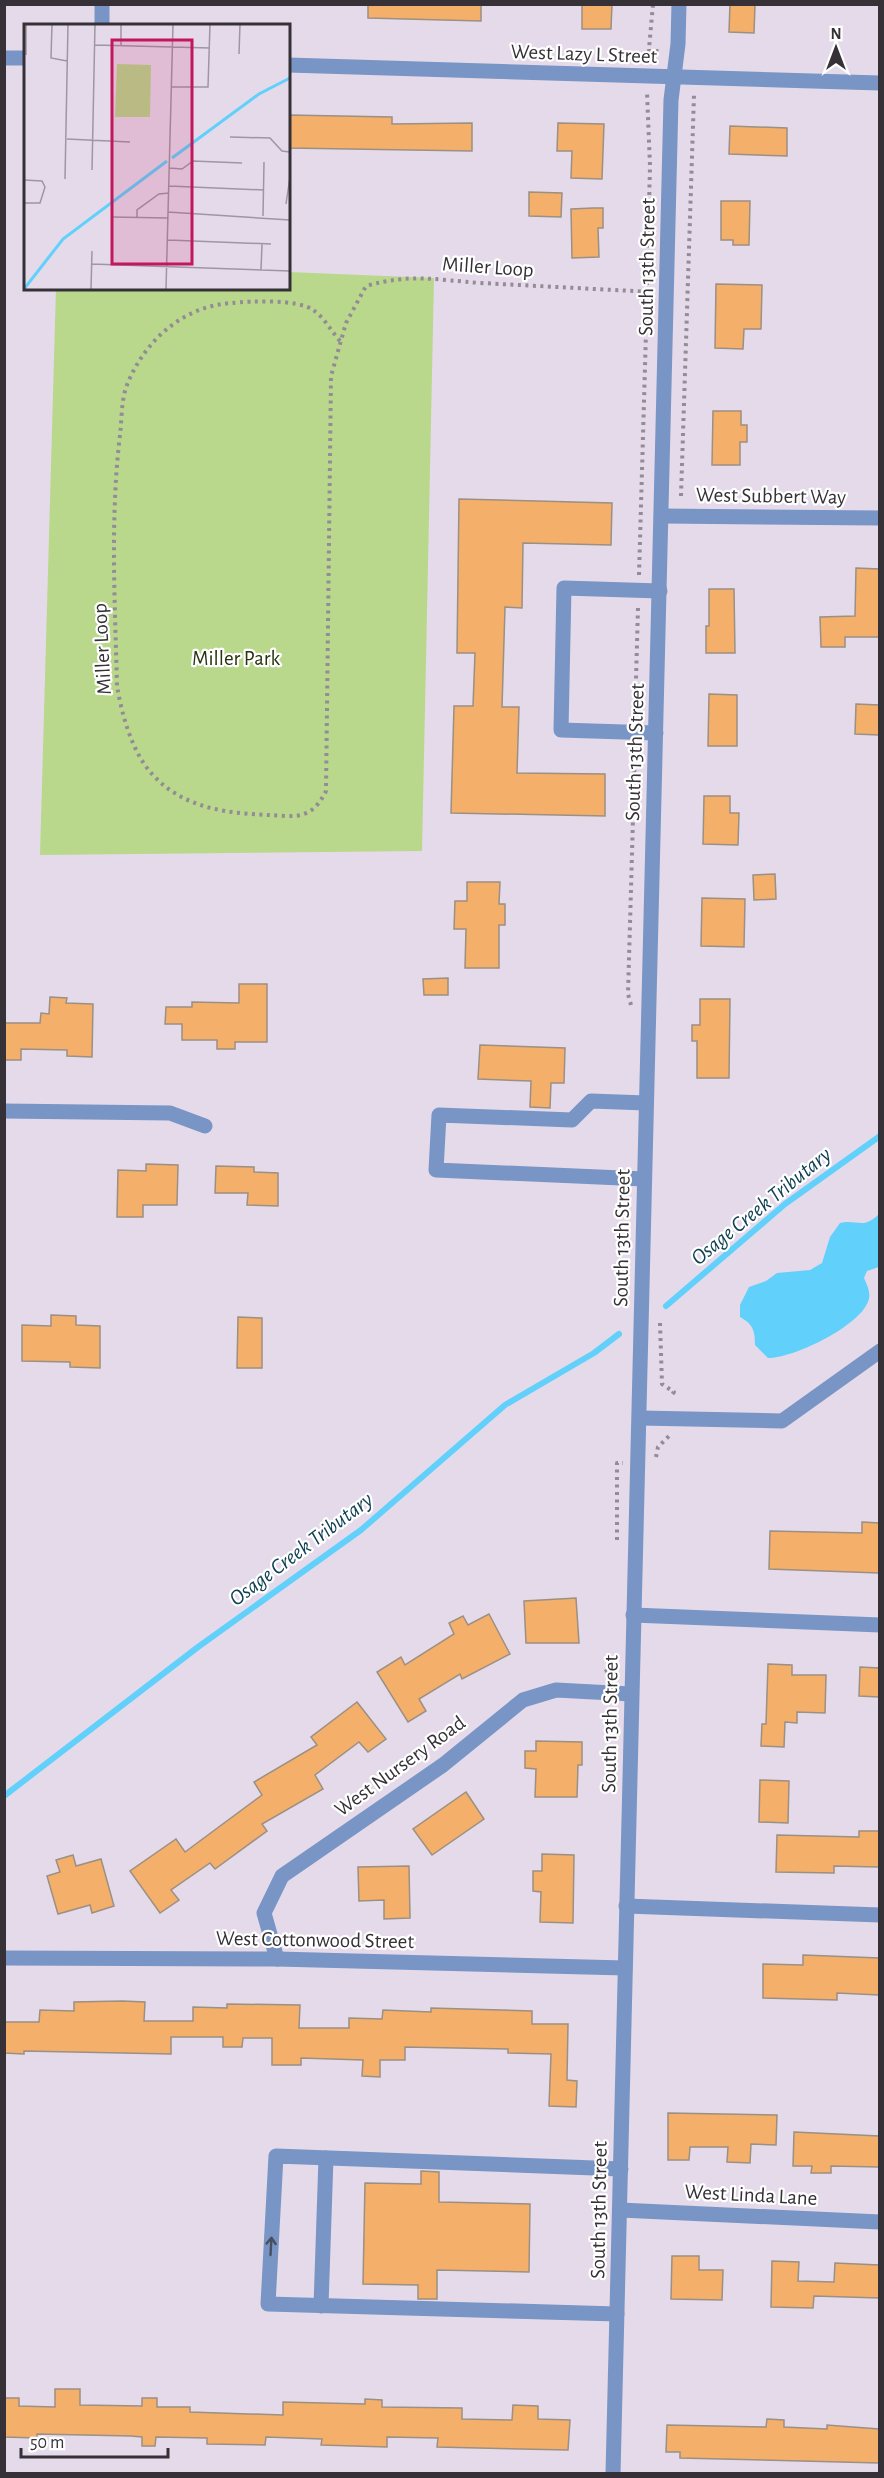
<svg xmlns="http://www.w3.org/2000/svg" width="884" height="2478" font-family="'Alegreya Sans',sans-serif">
  <rect width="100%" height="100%" fill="#e5dae9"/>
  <!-- green -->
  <polygon fill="#b9d88b" points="288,272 434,278 422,851 40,855 56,288 288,288"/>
  <!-- water -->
  <path fill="#61d1fb" d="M879,1214v53l-12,4 -3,7c4,9 8,17 3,26 -12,24 -73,54 -99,54l-13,-13c0,-14 -2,-21 -15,-28v-12l9,-18 17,-6 11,-8 33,-3 12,-7 8,-26 10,-14c18,-4 23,7 39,-9z"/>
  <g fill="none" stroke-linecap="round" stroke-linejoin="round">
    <!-- stream -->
    <g stroke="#61d1fb" stroke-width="6">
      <polyline points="666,1306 785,1204 880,1136"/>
      <polyline points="4,1796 198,1647 361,1530 505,1405 594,1353 619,1334"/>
    </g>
  </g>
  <!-- building -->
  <g fill="#f4b06b" stroke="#9c8f83" stroke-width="1.5">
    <polygon points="368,4 481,4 481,21 368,18"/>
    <polygon points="582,4 612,4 611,29 582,29"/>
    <polygon points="730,4 755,4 754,33 729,32"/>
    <polygon points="288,115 392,117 392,124 472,123 472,151 288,148"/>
    <polygon points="558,123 604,124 602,179 571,178 572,151 557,151"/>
    <polygon points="730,126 787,128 787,156 729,154"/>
    <polygon points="529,192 562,193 561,217 529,216"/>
    <polygon points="721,201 750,201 749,245 733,245 733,240 721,240"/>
    <polygon points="593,208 603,208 603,228 598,228 599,257 572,258 571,209"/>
    <polygon points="716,284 762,285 761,329 744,329 743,349 715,348"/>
    <polygon points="713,411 741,411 741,425 747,425 747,442 740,442 740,465 712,465"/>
    <polygon points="459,499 612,503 611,545 523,543 522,608 505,607 502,707 519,707 517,773 605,774 605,816 451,813 454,706 473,706 475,653 457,653"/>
    <polygon points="856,568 879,569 879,637 845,637 845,647 821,647 820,617 855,616"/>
    <polygon points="709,589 734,589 735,653 706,653 706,626 709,626"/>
    <polygon points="709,694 737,695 737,746 708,746"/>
    <polygon points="856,704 879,705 879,735 855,734"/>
    <polygon points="704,796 730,796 730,813 739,813 738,845 703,844"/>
    <polygon points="775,874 776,899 754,900 753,875"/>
    <polygon points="467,882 500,882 499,904 505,904 505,925 499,925 499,968 465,968 466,929 454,929 455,901 467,901"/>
    <polygon points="702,898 745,899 744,947 701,946"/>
    <polygon points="448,978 448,995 424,995 423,979"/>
    <polygon points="239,984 267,984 267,1042 235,1042 235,1049 217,1049 217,1040 182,1040 182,1024 165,1024 166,1007 192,1007 192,1002 239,1003"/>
    <polygon points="50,997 67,998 66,1003 93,1004 92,1057 67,1056 67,1050 21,1049 21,1060 4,1060 4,1023 40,1023 41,1013 49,1014"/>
    <polygon points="700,999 730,999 729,1078 697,1078 697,1041 692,1041 692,1025 700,1025"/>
    <polygon points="480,1045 565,1048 564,1083 551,1083 550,1108 530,1107 531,1081 478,1079"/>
    <polygon points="146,1164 178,1165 177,1205 143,1205 143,1217 117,1217 118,1170 146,1171"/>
    <polygon points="216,1166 254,1167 254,1172 278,1173 278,1206 247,1205 248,1193 215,1193"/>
    <polygon points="51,1315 76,1316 76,1325 100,1326 100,1368 70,1367 70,1362 22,1361 22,1325 51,1326"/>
    <polygon points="238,1317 262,1318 262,1368 237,1368"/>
    <polygon points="862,1522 879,1523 879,1573 769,1569 770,1531 862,1533"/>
    <polygon points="576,1598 579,1643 526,1643 524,1601"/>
    <polygon points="489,1614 510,1654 462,1679 460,1674 419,1699 426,1711 408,1722 377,1672 401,1657 405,1665 454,1634 449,1623 463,1616 468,1625"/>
    <polygon points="768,1664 792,1665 792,1675 826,1675 825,1713 797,1712 797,1723 785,1722 784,1747 761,1746 762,1724 766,1724"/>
    <polygon points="860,1667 879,1668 879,1697 859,1696"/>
    <polygon points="357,1702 386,1739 368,1752 359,1742 315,1775 323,1789 262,1824 267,1831 215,1869 210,1863 171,1890 179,1900 160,1913 130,1871 176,1839 185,1852 262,1795 254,1782 317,1745 311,1737"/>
    <polygon points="536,1741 582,1742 582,1765 578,1765 577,1797 535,1797 536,1769 525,1768 525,1751 536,1751"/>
    <polygon points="760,1780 789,1781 788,1823 759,1822"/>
    <polygon points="466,1792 484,1819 432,1855 413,1829"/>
    <polygon points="859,1831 879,1831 879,1867 834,1866 834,1873 776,1872 777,1835 859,1837"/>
    <polygon points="542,1854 574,1855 573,1923 540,1922 541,1892 533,1891 533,1871 542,1871"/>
    <polygon points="73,1855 76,1866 101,1859 114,1906 92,1913 90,1905 58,1914 47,1876 60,1872 56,1860"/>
    <polygon points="409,1866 410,1918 384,1919 384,1900 359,1901 358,1867"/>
    <polygon points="803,1955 879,1958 879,1995 837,1993 837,2000 763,1998 763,1964 803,1965"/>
    <polygon points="122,2001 145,2002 144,2021 193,2021 193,2007 227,2008 227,2004 300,2005 299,2028 349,2028 349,2018 382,2019 383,2010 431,2012 431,2008 532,2011 532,2024 568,2024 567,2080 577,2081 576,2107 549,2106 551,2054 508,2053 508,2049 405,2047 405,2060 380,2060 380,2077 362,2076 363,2060 301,2058 301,2065 272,2065 272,2038 243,2038 242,2047 223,2047 223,2037 171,2037 171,2054 24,2051 24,2054 4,2053 4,2022 39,2022 40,2010 74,2011 74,2002"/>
    <polygon points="668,2113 777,2115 776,2145 751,2144 750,2163 727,2162 728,2147 690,2147 689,2160 668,2160"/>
    <polygon points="794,2132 879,2136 879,2167 831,2166 831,2173 811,2173 812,2166 793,2166"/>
    <polygon points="421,2171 439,2172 439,2202 530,2204 529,2272 437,2270 437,2299 418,2299 418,2285 363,2284 365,2183 421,2184"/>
    <polygon points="672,2256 699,2256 699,2270 723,2270 722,2300 671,2299"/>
    <polygon points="772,2261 799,2262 798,2281 834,2282 835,2263 879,2265 879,2298 814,2296 813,2308 771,2307"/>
    <polygon points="55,2389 80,2389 80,2405 142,2406 142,2398 157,2398 157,2407 190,2407 190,2412 283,2415 283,2402 365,2404 365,2399 382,2400 382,2407 462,2408 462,2419 512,2420 513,2405 538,2406 538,2419 570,2420 568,2450 437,2447 438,2438 387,2437 387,2447 321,2445 322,2439 266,2437 265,2445 207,2444 207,2438 156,2437 155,2446 142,2446 142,2437 131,2436 37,2434 37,2438 4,2437 4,2398 19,2398 19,2406 55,2407"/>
    <polygon points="767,2419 784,2420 784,2427 827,2429 827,2425 879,2429 879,2463 680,2458 680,2452 666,2452 667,2425 766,2427"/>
  </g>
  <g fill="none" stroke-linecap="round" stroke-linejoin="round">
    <!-- path -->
    <g stroke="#938c96" stroke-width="4" stroke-dasharray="3 4.5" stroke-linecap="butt">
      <polyline points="648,51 662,51"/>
      <polyline points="648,60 653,4"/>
      <polyline points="647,285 650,166 647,92"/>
      <path d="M340,341c-9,-10 -16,-24 -27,-31 -15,-11 -62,-9 -81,-7 -49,3 -87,37 -105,82 -6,15 -5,34 -7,50 -10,83 -5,168 -3,251 5,29 15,67 36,89 30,33 73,38 114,40 12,0 26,3 37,-1 11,-4 17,-13 22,-23l5,-415 15,-53 20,-37c45,-13 70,-6 115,-3 57,3 114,6 171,9"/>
      <polyline points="681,496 694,95"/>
      <polyline points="639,575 647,297"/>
      <polyline points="635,716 638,607"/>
      <polyline points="631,1005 628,994 635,748"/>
      <polyline points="660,1323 662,1384 674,1392 671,1396"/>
      <polyline points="656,1457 658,1447 669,1436"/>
      <polyline points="617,1540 617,1463 623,1463"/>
      <polyline points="605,1672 611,1668 614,1658"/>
      <polyline points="604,1714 613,1732"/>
    </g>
    <!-- minor -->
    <g stroke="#7895c5" stroke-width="15">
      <polyline points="102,26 102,4"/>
      <polyline points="4,58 26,58"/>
      <polyline points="288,65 880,83"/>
      <polyline points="662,516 880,518"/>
      <polyline points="656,733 561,730 564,588 660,591"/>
      <polyline points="4,1111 170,1113 205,1126"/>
      <polyline points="644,1179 436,1170 439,1115 572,1120 591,1101 646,1103"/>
      <polyline points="640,1418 782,1421 880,1351"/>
      <polyline points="633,1615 880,1625"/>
      <polyline points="626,1906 880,1915"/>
      <polyline points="4,1958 277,1959 625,1968"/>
      <polyline points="277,1959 264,1913 282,1876 443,1765 523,1700 556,1690 631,1694"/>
      <polyline points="620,2210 880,2222"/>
      <polyline points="321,2306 326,2158"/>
      <polyline points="617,2314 268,2304 276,2156 621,2169"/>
      <polyline points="613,2474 671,100 678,44 679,4"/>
    </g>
  </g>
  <!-- one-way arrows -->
  <defs><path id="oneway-shaft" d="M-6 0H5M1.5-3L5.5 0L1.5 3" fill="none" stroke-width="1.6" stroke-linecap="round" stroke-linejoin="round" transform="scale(1.5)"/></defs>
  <use stroke="#494f61" href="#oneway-shaft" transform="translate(271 2246) rotate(-87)"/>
  <g text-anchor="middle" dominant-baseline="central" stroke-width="4.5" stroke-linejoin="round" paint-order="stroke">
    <!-- street labels -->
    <g font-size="21" fill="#353136" stroke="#fff">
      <text transform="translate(584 54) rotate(2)">West Lazy L Street</text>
      <text transform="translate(488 267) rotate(4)">Miller Loop</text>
      <text transform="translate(647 267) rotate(-89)">South 13th Street</text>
      <text transform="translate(771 496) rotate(1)">West Subbert Way</text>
      <text transform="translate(102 649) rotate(-93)">Miller Loop</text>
      <text transform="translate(635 752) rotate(-88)">South 13th Street</text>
      <text transform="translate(622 1238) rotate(-89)">South 13th Street</text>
      <text transform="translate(610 1724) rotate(-89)">South 13th Street</text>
      <text transform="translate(400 1766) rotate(-36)">West Nursery Road</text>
      <text transform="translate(315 1940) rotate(1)">West Cottonwood Street</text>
      <text transform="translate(751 2195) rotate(3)">West Linda Lane</text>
      <text transform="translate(599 2210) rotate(-89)">South 13th Street</text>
    </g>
    <!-- park labels -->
    <g font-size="21" fill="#283512" stroke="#fff">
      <text x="236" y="658">Miller Park</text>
    </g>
    <!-- water labels -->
    <g font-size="22" font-style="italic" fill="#104253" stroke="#fff">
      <text transform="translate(761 1206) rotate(-39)">Osage Creek Tributary</text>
      <text transform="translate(301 1549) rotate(-37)">Osage Creek Tributary</text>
    </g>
  </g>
  <!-- overview -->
  <g transform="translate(24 24)">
    <rect width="266" height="266" fill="#e5dae9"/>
    <path d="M93,40l34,1 -1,52h-35z" fill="#b9d88b"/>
    <path fill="none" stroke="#61d1fb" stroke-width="3" d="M148,134l87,-64 31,-16M0,265l39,-50 104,-78"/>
    <path fill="none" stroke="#9f96a1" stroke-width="1.5" d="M28,0l-1,34 16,3M71,21l115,3M97,22v-22M215,30l1,-30M2,31v-31M147,63h37l2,-63M206,113l40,1 12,13 8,1M43,115l63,3M145,144l13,1 11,-8 49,2M68,146l3,-146M41,155l3,-155M0,156l18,1 3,6 -5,16h-16M145,162l95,4M262,180l4,-27M144,188l122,8M239,192l1,-54M88,193l56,1M113,193v-7l22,-16 10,-1M144,216l103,4M68,240l198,7M237,246l1,-26M67,265l1,-38M142,265l7,-265"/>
    <path fill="#c2185b" fill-opacity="0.15" stroke="#c2185b" stroke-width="3" d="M88,16h80v224h-80z"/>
    <rect width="266" height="266" fill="none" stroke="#353136" stroke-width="3"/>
  </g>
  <!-- border -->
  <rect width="884" height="2478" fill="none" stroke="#353136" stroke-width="12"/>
  <!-- north arrow -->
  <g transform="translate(836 48)" stroke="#ffffff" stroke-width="4.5" paint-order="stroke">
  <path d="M0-4.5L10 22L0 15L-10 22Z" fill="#353136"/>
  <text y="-9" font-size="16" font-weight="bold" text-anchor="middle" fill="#353136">N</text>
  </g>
  <!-- scale -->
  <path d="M21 2448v9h147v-9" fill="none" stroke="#353136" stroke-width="3"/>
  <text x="30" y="2448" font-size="18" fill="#353136" stroke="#ffffff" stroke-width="4.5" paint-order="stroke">50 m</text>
</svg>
